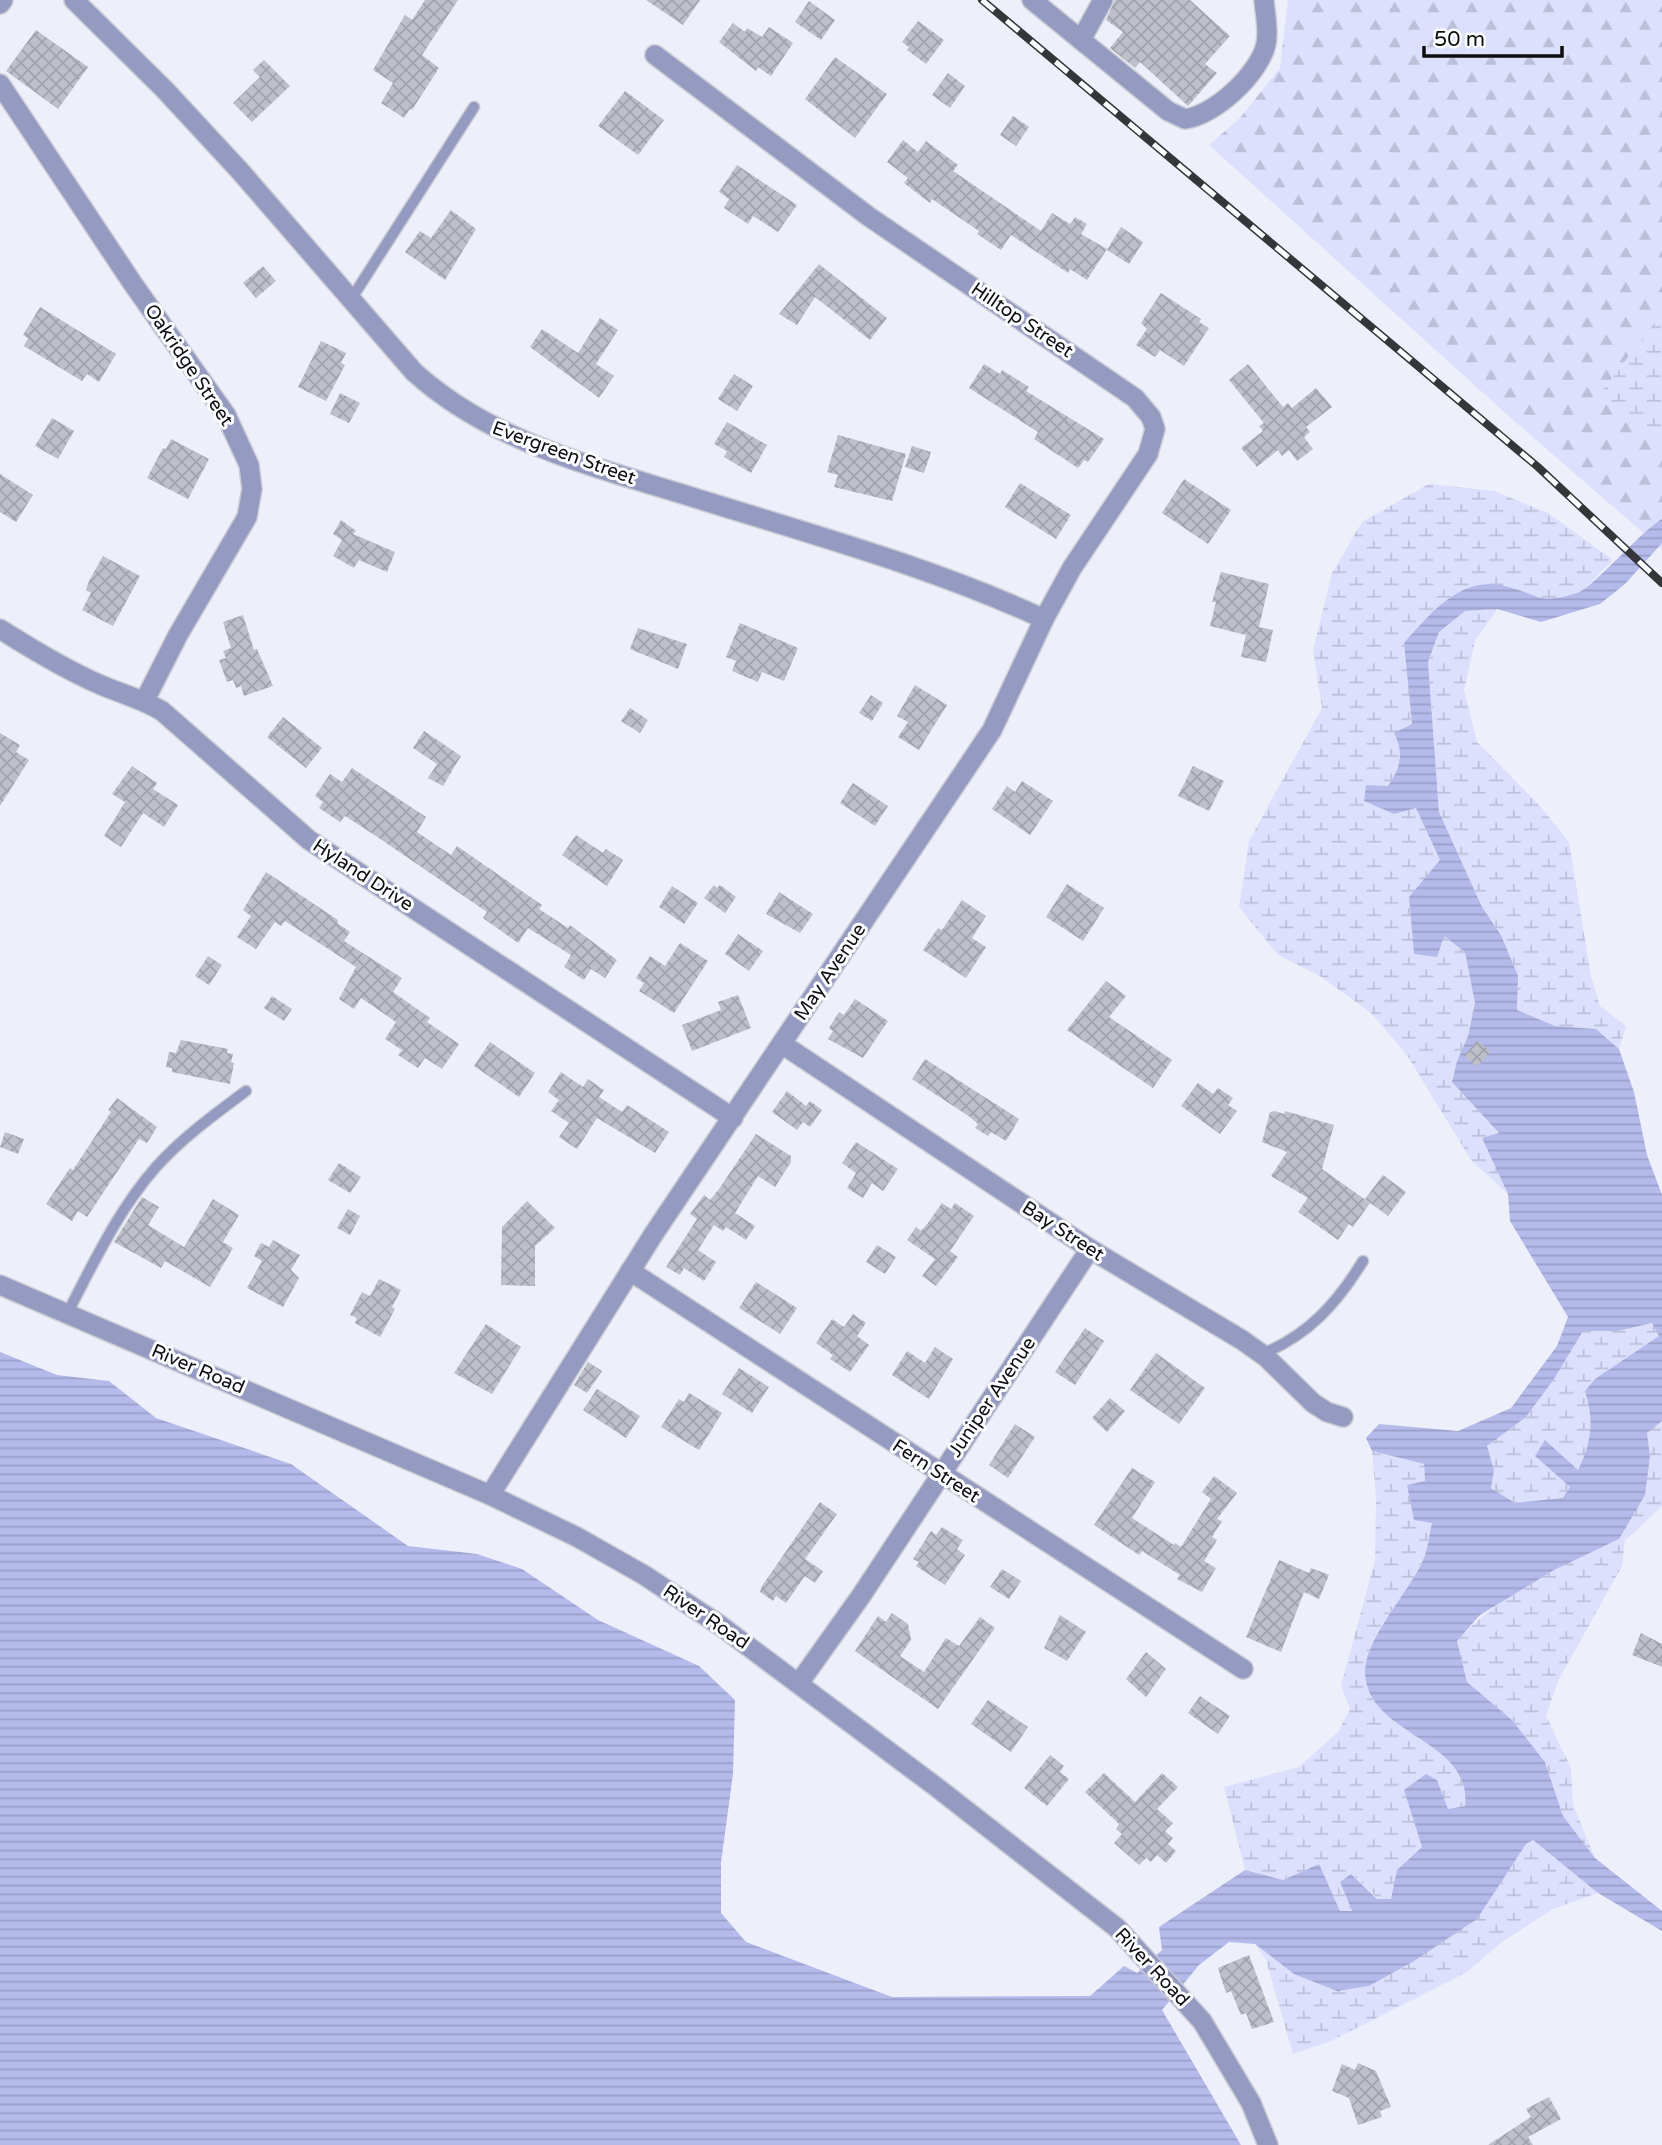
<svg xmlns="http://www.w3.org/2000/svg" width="1662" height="2145" font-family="'Varela Round',sans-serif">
  <defs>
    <pattern id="forest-firs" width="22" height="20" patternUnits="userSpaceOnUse" patternTransform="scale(1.75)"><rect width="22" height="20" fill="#dce0fd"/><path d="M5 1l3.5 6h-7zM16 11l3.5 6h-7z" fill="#bcbfd8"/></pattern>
    <pattern id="wetland-marsh" width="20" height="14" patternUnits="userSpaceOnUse" patternTransform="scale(1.75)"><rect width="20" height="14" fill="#dce0fd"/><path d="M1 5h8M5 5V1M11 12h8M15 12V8" fill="none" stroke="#bcbfd8"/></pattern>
    <pattern id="water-rules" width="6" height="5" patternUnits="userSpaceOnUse" patternTransform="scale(1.75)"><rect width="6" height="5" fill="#b4baea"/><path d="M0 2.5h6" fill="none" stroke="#9a9fc8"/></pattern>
    <pattern id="building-cross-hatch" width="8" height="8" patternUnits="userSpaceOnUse" patternTransform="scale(1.75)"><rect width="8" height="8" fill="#bdbfc9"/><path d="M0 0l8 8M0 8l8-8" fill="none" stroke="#a1a3ac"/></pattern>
  </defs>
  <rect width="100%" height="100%" fill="#edeffa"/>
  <!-- forest -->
  <polygon fill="url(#forest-firs)" points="1288,0 1662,0 1662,313 1597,398 1662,434 1662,549 1513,420 1209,145 1240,118 1280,68"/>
  <!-- wetland -->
  <g fill="url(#wetland-marsh)">
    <polygon points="1662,313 1662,434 1597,398"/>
    <polygon points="1429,484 1494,491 1548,513 1613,560 1581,592 1543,601 1504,585 1404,643 1412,725 1395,776 1389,786 1366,785 1364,801 1394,814 1416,808 1441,861 1409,897 1444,936 1465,952 1475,1003 1468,1036 1457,1061 1452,1081 1499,1134 1482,1138 1508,1194 1471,1160 1407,1055 1371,1013 1320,976 1278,955 1239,907 1249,841 1322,708 1313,650 1332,573 1362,522"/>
    <polygon points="1497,609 1475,641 1464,690 1477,742 1540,806 1569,842 1591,976 1600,1006 1626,1026 1619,1049 1596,1029 1555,1026 1517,1011 1518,976 1501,935 1482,907 1439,812 1428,662 1439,632 1465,611"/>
    <polygon points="1652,1323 1660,1336 1595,1379 1589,1405 1591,1446 1577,1470 1545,1440 1535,1456 1570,1487 1563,1499 1515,1503 1491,1488 1494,1470 1487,1446 1526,1417 1554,1379 1583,1331 1618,1331"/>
    <path d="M1662,1421v85l-37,35 -3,25 -64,115 -12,35 25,52 2,37 22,53 -32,-42 -18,-54 -33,-42 -45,-38 -10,-41c43,-48 104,-75 162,-102l31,-83 -3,-23z"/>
    <path d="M1372,1451l52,13 1,17 -18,5 25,37c-3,11 -4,25 -9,36 -13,32 -60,80 -58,114 3,64 106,64 100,133l-17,3 -11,-28 -21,42 6,24 -25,23 -5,29h-14l-26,-25 -12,9 12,28h-12l-21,-47 -36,16 -38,-10 -21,-83 75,-20 39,-35 12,-23 -9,-23 34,-126 1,-63z"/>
    <polygon points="1533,1840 1598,1893 1553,1909 1502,1942 1467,1972 1331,2041 1293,2054 1266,1960 1255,1944 1294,1974"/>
  </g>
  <!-- water -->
  <path fill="url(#water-rules)" fill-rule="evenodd" d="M1662,519v24l-37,41 -25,20 -59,18 -44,-13 -32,2 -26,21 -11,30 11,150 43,95 19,28 17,41 -1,34 38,16 41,3 23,20 15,43 13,63 15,40v226l-15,12 3,23 -5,39 -26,44 -65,31 -74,45 -23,26 10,41 45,38 33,42 18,54 32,42 67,53v20l-64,-38 -65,-53 -7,4 -49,75 -63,42 -45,25 -32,5 -43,-17 -39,-30 -26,-2 -30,23 -37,45 79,135h-1241v-793l57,23 52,6 47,37 135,46 117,82 69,8 45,15 76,51 101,46 36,34 -2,74 -12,88v51l25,29 146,55 198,-1 34,-30 13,7 25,-23 -3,-23 86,-57 38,10 36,-16 21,47h12l-12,-29 11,-8 26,25h14l6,-29 25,-23 -18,-57 22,-16 11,6 11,29 17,-3c7,-68 -96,-69 -100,-132 -2,-34 45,-83 58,-114 5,-11 6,-25 9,-37l-18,-3 -7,-35 18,-4 -1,-17 -52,-13 -6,-13 13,-14 79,7 53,-23 46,-62 11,-29 -58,-96 -2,-27 -26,-56 17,-5 -47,-51 5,-21 11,-25 7,-33 -10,-51 -21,-16 -7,21 -23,-3 -5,-57 31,-37 -24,-52 -22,6 -30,-13 2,-16 22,1c13,-18 16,-34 6,-53l18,-9 -8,-81c26,-29 57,-68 101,-57 36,9 32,19 72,7 16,-5 63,-61 85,-74zM1652,1323l7,13 -64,43 -10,12c9,30 7,51 -7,79l-33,-30 -10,16 35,31 -7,11 -48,5 -24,-15 3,-18 -7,-24 39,-29 28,-38 29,-48h35z"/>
  <!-- building -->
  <g fill="url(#building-cross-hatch)">
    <polygon points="425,0 458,0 422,55 439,68 412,110 410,109 404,118 381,103 393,83 373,70 405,15 412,20"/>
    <polygon points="646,0 700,0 683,25"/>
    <polygon points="1115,0 1190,0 1230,36 1205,64 1217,73 1188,106 1140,62 1135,68 1110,48 1123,32 1106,20"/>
    <polygon points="809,1 835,20 821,40 795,22"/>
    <polygon points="918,21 944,40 926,64 907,50 909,47 902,42"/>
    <polygon points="733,23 745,32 747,28 762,37 769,27 793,43 771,76 758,67 756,71 719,42"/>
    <polygon points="36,30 88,67 58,109 6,71"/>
    <polygon points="835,57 887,94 855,138 805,99"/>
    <polygon points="264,60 290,86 252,122 233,103 260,77 253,70"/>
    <polygon points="948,73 965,86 950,108 932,95"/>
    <polygon points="625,91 664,120 638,155 598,126"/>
    <polygon points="1013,116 1029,127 1016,146 1000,135"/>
    <polygon points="903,140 918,152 926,141 958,165 953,171 1041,231 1052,213 1070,224 1075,217 1087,224 1081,234 1107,249 1087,280 1070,269 1068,273 1011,235 1001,250 977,234 979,231 932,199 930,203 904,183 908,178 887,162"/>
    <polygon points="737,165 797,205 778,232 753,216 748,224 724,208 729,199 719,192"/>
    <polygon points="451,210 476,229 445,280 405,252 420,231 431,238"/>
    <polygon points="1121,227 1143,242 1129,264 1107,250"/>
    <polygon points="819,264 887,318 870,340 815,297 797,325 779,314"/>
    <polygon points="263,266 276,281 256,298 243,283"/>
    <polygon points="1161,293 1201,319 1199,322 1209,328 1184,366 1160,350 1155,357 1136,345 1147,329 1141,323"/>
    <polygon points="40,307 116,354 99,382 87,374 82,381 24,346 28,338 23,335"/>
    <polygon points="600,318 618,330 596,364 614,376 599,398 530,347 542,329 578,353"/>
    <polygon points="321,341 346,353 341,363 345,365 326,401 298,387"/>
    <polygon points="984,364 1000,374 1002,370 1029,387 1026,391 1104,439 1088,462 1084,460 1078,468 1034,439 1038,432 969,388"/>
    <polygon points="1248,364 1283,407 1288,403 1292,408 1316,388 1332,407 1306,427 1310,432 1304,437 1313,449 1297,461 1289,450 1282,456 1278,450 1257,467 1241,448 1263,431 1259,426 1264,423 1229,380"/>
    <polygon points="734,374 753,386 737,411 718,399"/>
    <polygon points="340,393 360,403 349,423 330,414"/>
    <polygon points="52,418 74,431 58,459 35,446"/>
    <polygon points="727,422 767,445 751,473 724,457 727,451 714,444"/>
    <polygon points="838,435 906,454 892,501 834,487 838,475 827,472"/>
    <polygon points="171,439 209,459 188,499 147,478 163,448 166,449"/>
    <polygon points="912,446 931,452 924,473 905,467"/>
    <polygon points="0,474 33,495 16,522 0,512"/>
    <polygon points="1184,479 1231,510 1208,544 1162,513"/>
    <polygon points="1020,483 1071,515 1056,539 1005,507"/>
    <polygon points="341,520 356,531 353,534 395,552 387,572 359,560 354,568 333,556 342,540 333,534"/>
    <polygon points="103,556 140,576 113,626 82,610 91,593 86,590 89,581"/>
    <polygon points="1221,572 1269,584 1259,627 1273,630 1266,662 1241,657 1246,635 1210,626 1216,602 1212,602"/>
    <polygon points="243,615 254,650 257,649 273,686 244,696 241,686 236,688 233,680 227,682 219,660 226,658 223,651 231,648 223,622"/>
    <polygon points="740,623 798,648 784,681 762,672 758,682 732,671 736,661 726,657"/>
    <polygon points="638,628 687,644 678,669 630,649"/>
    <polygon points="915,685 947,705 919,750 898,737 908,722 897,716"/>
    <polygon points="871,695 883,703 872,721 859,713"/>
    <polygon points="630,708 648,720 640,733 621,721"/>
    <polygon points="283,717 322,748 306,768 267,737"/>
    <polygon points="424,731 461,756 443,786 428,778 437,764 413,748"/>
    <polygon points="0,733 20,745 16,752 29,760 0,806"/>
    <polygon points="132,766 157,783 153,789 178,805 164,827 143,813 121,847 104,836 125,802 112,794"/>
    <polygon points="1193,766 1224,781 1209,811 1178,796"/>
    <polygon points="352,768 426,817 417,832 451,855 457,846 542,905 539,909 568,928 570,925 617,960 605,978 591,969 584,980 564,967 571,955 528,928 518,943 483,918 487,912 373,834 345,816 340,822 319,808 323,802 315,796 330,774 342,782"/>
    <polygon points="1022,781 1053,801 1030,835 992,809 1007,786 1015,792"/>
    <polygon points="853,783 888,806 875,826 840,803"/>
    <polygon points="576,835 603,853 606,849 623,860 607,886 562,855"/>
    <polygon points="266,872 338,920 337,923 350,932 344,941 402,978 393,992 430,1018 427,1022 459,1044 442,1069 425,1058 418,1068 398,1055 402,1050 385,1039 396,1022 361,998 354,1009 339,999 356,967 285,921 281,926 275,922 256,949 237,937 251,916 243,910"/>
    <polygon points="1067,884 1104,908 1083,941 1046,917"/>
    <polygon points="714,885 717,888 720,885 736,897 725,913 704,898"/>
    <polygon points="672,886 698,903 684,924 659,907"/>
    <polygon points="779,892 813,914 800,933 766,914"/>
    <polygon points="962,900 986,916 972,938 986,947 966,978 923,950 938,928 942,930"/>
    <polygon points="738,934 763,951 749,971 725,954"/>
    <polygon points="680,943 708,961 674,1013 639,991 644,983 636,978 650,956 665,966"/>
    <polygon points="208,956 222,965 209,985 195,976"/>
    <polygon points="1106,981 1126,996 1109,1017 1172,1060 1153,1088 1067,1030"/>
    <polygon points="738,995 751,1028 692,1051 682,1025 721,1010 718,1002"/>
    <polygon points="272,996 292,1009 284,1021 264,1008"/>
    <polygon points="855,999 888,1021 863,1058 828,1039 833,1031 829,1028 839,1012 844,1015"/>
    <polygon points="181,1040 228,1049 227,1053 233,1054 231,1062 234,1063 230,1084 172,1072 172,1068 166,1067 169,1052 176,1053"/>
    <polygon points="1477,1041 1490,1051 1477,1067 1464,1056"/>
    <polygon points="490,1042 535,1073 519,1097 474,1066"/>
    <polygon points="925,1059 1019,1119 1006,1141 991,1132 988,1136 975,1128 978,1124 970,1117 912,1079"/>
    <polygon points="561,1072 583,1087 588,1079 604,1090 599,1097 622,1112 627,1105 669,1132 655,1153 597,1118 577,1149 559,1137 569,1123 551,1111 559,1100 548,1092"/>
    <polygon points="1198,1083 1213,1094 1218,1088 1233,1098 1228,1105 1237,1111 1220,1134 1181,1106"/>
    <polygon points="787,1091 806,1106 810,1101 822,1110 810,1127 803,1122 797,1130 772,1112"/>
    <polygon points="117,1098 157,1127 147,1143 139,1139 87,1217 78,1211 72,1221 46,1204 70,1168 73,1170 111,1112 108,1110"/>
    <polygon points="1275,1111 1284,1114 1285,1111 1334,1125 1322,1169 1370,1203 1353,1227 1349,1224 1338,1240 1298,1212 1308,1198 1271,1176 1287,1152 1262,1142 1270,1112"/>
    <polygon points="5,1132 24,1139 18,1154 0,1147"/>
    <polygon points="756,1134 791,1156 791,1162 775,1187 758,1176 735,1213 755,1226 746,1240 726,1227 723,1231 714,1225 698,1250 716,1262 704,1281 684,1268 680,1275 666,1267 697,1219 690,1214 704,1195 710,1200 719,1189"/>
    <polygon points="856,1142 898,1169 883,1191 872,1183 863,1198 847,1188 856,1173 842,1163"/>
    <polygon points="339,1163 361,1177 350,1193 328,1180"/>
    <polygon points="1383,1175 1406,1192 1388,1216 1365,1199"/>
    <polygon points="142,1197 159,1207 148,1225 184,1247 213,1199 239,1215 223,1242 233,1248 210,1287 165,1261 161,1268 114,1242"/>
    <polygon points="527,1201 555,1228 535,1246 535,1286 501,1285 502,1227"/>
    <polygon points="942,1203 951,1209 955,1203 974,1216 950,1251 958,1257 936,1286 922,1276 935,1259 907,1240 916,1227 921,1231 928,1223"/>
    <polygon points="348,1209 360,1216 350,1235 337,1228"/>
    <polygon points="273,1240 300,1255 291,1270 299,1278 283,1307 247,1288 262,1261 254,1256 261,1243 269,1247"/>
    <polygon points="877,1245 896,1257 885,1274 866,1262"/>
    <polygon points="379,1279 401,1290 392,1307 395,1309 380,1337 355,1323 357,1318 350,1315 362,1292 370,1296"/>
    <polygon points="756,1282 797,1308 780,1334 739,1308"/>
    <polygon points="853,1314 866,1323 857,1336 869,1345 850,1372 830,1359 833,1355 816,1343 832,1319 844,1327"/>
    <polygon points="486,1324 521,1347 492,1394 454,1373"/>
    <polygon points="1085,1328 1104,1341 1075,1385 1055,1372"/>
    <polygon points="935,1347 953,1359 929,1399 892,1375 907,1351 925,1363"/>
    <polygon points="1156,1353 1205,1388 1179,1424 1130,1390"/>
    <polygon points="588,1362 602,1371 587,1393 574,1385"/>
    <polygon points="739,1368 769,1387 752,1413 722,1394"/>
    <polygon points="597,1389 640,1416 626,1438 583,1410"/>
    <polygon points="689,1393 722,1413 699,1450 661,1427 679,1399 684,1402"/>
    <polygon points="1110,1398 1125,1411 1107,1432 1092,1418"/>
    <polygon points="1015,1424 1035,1437 1008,1478 989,1465"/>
    <polygon points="1132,1468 1155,1482 1132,1518 1174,1545 1175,1543 1181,1547 1211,1499 1202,1492 1214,1476 1237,1493 1217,1519 1222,1521 1212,1537 1217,1540 1204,1561 1216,1568 1202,1592 1177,1579 1180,1575 1142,1551 1139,1555 1094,1525"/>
    <polygon points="820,1502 837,1514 805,1559 823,1571 815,1583 805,1576 786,1603 776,1596 773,1601 760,1592 762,1586"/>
    <polygon points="942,1527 963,1540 957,1549 965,1555 945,1585 916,1566 919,1562 913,1559 931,1531 936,1535"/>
    <polygon points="1279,1560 1309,1573 1311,1568 1329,1575 1319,1599 1304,1592 1281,1652 1246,1637"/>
    <polygon points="1002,1569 1021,1581 1009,1599 990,1587"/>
    <polygon points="892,1613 908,1624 911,1640 900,1656 924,1672 946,1638 959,1646 980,1617 995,1628 938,1709 855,1651 878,1616 886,1622"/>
    <polygon points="1060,1615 1086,1632 1067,1661 1044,1648"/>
    <polygon points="1641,1633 1662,1644 1662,1667 1632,1655"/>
    <polygon points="1146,1652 1166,1669 1146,1697 1126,1679"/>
    <polygon points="1200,1696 1230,1716 1218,1734 1188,1713"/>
    <polygon points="988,1700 1028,1727 1011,1752 971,1724"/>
    <polygon points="1050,1755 1064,1766 1060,1772 1069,1779 1047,1806 1024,1788"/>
    <polygon points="1104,1773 1135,1802 1162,1773 1178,1787 1157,1809 1173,1823 1165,1831 1173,1838 1168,1844 1176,1851 1166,1863 1157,1855 1151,1862 1146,1858 1139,1865 1114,1843 1122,1834 1116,1829 1119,1824 1085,1792"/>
    <polygon points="1249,1955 1274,2022 1252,2029 1246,2013 1241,2015 1231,1991 1226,1993 1218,1968"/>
    <polygon points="1358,2063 1376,2071 1391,2107 1380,2111 1382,2117 1358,2125 1349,2098 1332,2091 1342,2064 1355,2070"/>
    <polygon points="1549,2097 1561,2119 1528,2137 1533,2145 1488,2145 1531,2117 1526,2109"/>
  </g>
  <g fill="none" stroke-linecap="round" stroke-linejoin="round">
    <!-- service casing -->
    <g stroke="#c9cbd5" stroke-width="13">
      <g id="service">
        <polyline points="350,301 474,107"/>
        <path d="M67,1314c26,-50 51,-104 89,-147 26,-29 59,-53 90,-76"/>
        <path d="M1262,1354c47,-19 75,-51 101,-93"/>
      </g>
    </g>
    <!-- minor casing -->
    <g stroke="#c9cbd5" stroke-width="22">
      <g id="minor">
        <path d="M74,0l91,90 75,81 174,201c77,70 181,95 278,125 118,37 240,70 352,122"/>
        <path d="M1032,0l136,111 17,8c29,-3 75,-46 81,-75 3,-14 -1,-30 -2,-44"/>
        <polyline points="1081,40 1103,0"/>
        <polyline points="0,84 133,284 226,415 249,465 252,489 247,517 178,635 145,700"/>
        <path d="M0,629c33,21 66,41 101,56 21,9 41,14 61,26l147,129 424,278"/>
        <polyline points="782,1044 1090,1249 1242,1340 1266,1357 1313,1403 1327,1412 1343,1417"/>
        <polyline points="630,1271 1243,1669"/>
        <polyline points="490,1495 653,1235 992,730 1044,619 1072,568 1148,454 1155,429 1151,417 1135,398 868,216 655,55"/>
        <polyline points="799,1683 861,1596 1090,1249"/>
      </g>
    </g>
    <!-- tertiary casing -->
    <g stroke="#c9cbd5" stroke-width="22">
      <g id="tertiary">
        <polyline points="0,4 3,0"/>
        <polyline points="0,1285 490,1495 577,1537 644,1575 721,1626 935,1786 1117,1928 1202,2021 1251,2103 1268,2145"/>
      </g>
    </g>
    <!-- service -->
    <use href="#service" stroke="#959ac1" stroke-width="10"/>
    <!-- minor -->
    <use href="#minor" stroke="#959ac1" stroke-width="19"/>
    <!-- tertiary -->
    <use href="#tertiary" stroke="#959ac1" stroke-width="19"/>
    <!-- rail casing -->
    <g stroke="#35363a" stroke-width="8">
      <polyline id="rail" points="982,0 1538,467 1662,583"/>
    </g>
    <!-- rail -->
    <use href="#rail" stroke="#fcfdff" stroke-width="5" stroke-dasharray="16" stroke-linecap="butt"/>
  </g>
  <g text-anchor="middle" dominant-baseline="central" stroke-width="6" stroke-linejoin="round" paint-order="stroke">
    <!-- street labels -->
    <g font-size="19" fill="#0d0d10" stroke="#fcfdff">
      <text transform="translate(1022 320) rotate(34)">Hilltop Street</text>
      <text transform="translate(189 365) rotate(56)">Oakridge Street</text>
      <text transform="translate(564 453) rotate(20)">Evergreen Street</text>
      <text transform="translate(363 875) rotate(33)">Hyland Drive</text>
      <text transform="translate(830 972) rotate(-56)">May Avenue</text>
      <text transform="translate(1063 1231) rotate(33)">Bay Street</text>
      <text transform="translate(198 1369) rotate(23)">River Road</text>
      <text transform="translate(992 1397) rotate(-56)">Juniper Avenue</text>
      <text transform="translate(936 1471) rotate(33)">Fern Street</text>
      <text transform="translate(706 1617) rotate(34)">River Road</text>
      <text transform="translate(1152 1967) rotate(47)">River Road</text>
    </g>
  </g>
  <!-- scale -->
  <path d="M1424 46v10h138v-10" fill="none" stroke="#0d0d10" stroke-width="3.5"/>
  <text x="1434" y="46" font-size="21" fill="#0d0d10" stroke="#fcfdff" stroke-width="5" paint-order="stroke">50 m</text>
</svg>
